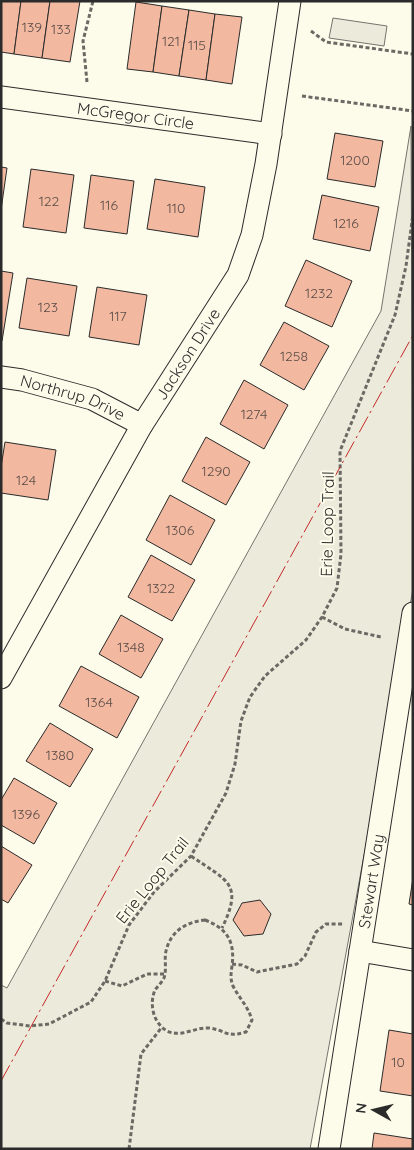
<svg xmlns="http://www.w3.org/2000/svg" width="414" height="1150" font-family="Quicksand,sans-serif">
  <rect width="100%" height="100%" fill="#fdfbea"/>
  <!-- green -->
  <polygon fill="#ecebdb" stroke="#74746e" points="411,126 413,589 310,1149 1,1149 1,985 7,988 381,311"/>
  <!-- parking -->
  <polygon fill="#eceadb" stroke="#74746e" points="333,18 387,26 384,46 329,38"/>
  <!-- building -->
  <g fill="#f2b8a0" stroke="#2b2b2b">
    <polygon points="1,1 21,1 14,54 1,52"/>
    <polygon points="21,1 50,1 42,58 14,54"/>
    <polygon points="50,1 80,1 70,62 42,58"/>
    <polygon points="136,2 162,6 153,72 127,69"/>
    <polygon points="162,6 189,10 179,76 153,72"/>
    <polygon points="189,10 215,14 206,80 179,76"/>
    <polygon points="215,14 242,17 232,84 206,80"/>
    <polygon points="335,133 383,141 375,187 327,179"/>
    <polygon points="1,167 7,168 1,210"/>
    <polygon points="31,169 74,175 66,233 23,227"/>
    <polygon points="91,175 134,181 127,234 84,228"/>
    <polygon points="155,179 205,187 198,237 147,229"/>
    <polygon points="322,195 379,207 370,251 313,239"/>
    <polygon points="306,260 352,281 332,327 285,306"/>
    <polygon points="1,271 13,273 2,341 1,341"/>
    <polygon points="27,278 77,286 69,336 19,328"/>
    <polygon points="97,287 147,295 139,345 89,337"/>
    <polygon points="284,322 329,346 304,390 260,365"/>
    <polygon points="244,380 288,405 264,449 220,424"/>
    <polygon points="206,437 250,462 226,505 182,481"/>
    <polygon points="5,442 56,450 48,500 1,493 1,467"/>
    <polygon points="170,495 215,520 191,565 146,540"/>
    <polygon points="151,555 195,580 172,621 128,597"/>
    <polygon points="121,615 163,639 141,678 99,654"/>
    <polygon points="81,666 139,697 117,738 59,706"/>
    <polygon points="50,723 93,749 70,787 26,761"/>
    <polygon points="14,778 57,803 34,844 1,825 1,800"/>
    <polygon points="1,846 32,865 8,903 1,899"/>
    <polygon points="413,878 413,905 409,904"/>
    <polygon points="260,900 271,914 263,934 244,936 233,920 242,903"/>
    <polygon points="389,1030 413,1034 413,1096 380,1091"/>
    <polygon points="374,1133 413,1139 413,1149 372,1149"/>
  </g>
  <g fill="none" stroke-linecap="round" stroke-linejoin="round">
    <!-- street casing -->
    <g stroke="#2b2b2b" stroke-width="23">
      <g id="street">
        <path id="s1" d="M1,97l270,37"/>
        <path id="s2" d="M1,377l21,3 70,19 50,26"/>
        <path id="s3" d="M1,678l141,-253 96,-150 14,-40 14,-71 24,-163"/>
        <polyline points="360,951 413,960"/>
        <path id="s4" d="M329,1149l84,-536"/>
      </g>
    </g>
    <!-- path -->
    <g stroke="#6a6964" stroke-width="3" stroke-dasharray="4 2.5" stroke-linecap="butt">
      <polyline points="311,31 326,42 413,54"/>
      <polyline points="87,82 83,41 93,1"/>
      <polyline points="302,96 413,111"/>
      <polyline points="322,617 345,629 381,637"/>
      <path d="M191,856c36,25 53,27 31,72"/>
      <path d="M205,920c23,9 30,22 27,46 -1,7 -2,13 1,20 6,12 15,20 19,34l-6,12c-21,6 -20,-2 -37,-4 -15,-1 -27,10 -42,3 -14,-8 -18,-27 -12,-41 3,-4 7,-8 9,-12 3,-9 0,-19 2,-27 5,-21 21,-29 39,-31z"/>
      <polyline points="232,964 242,965 257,972 297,964 305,956 316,932 326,924 343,924"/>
      <polyline points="105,981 122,986 147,974 165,974"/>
      <polyline points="1,1019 7,1023 30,1026 49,1024 91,1002 105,981 129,925 154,892 191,856 226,793 235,764 241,721 250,697 265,676 306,640 322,617 337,588 341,554 340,451 395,315 406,266 413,214"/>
      <polyline points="129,1149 141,1054 162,1027"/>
    </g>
    <!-- street -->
    <use href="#street" stroke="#fdfbea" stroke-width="21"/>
    <!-- power -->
    <polyline stroke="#c62828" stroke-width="1" stroke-dasharray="18 4 2.5 4" stroke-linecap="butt" points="1,1081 413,335"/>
  </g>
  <g text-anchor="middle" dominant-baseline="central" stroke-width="4" stroke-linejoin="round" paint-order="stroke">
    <!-- number labels -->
    <g font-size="14" fill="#5d4e48">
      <text x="32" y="27">139</text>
      <text x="61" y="29">133</text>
      <text x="171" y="41">121</text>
      <text x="197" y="45">115</text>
      <text x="355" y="160">1200</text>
      <text x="49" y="201">122</text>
      <text x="109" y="205">116</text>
      <text x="176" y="208">110</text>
      <text x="346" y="223">1216</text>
      <text x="319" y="293">1232</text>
      <text x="48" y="307">123</text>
      <text x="118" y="316">117</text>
      <text x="294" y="356">1258</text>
      <text x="254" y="414">1274</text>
      <text x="216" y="471">1290</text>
      <text x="26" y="480">124</text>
      <text x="180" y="530">1306</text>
      <text x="161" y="588">1322</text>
      <text x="131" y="647">1348</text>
      <text x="99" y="702">1364</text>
      <text x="60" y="755">1380</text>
      <text x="26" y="814">1396</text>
      <text x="398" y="1062">10</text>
    </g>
    <!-- street labels -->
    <g font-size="16" fill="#2b2b2b" stroke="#fdfbea">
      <text stroke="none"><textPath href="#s1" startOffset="136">McGregor Circle</textPath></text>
      <text stroke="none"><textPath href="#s3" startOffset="374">Jackson Drive</textPath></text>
      <text stroke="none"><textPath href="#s2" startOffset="75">Northrup Drive</textPath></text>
      <text transform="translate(327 524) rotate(-89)">Erie Loop Trail</text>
      <text transform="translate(152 880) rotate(-51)">Erie Loop Trail</text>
      <text stroke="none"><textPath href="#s4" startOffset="271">Stewart Way</textPath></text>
    </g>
  </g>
  <!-- border -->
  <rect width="414" height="1150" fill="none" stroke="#2b2b2b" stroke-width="5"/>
  <!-- north arrow -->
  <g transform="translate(374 1110) rotate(278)" stroke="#fdfbea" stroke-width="4" paint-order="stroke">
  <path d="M0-4L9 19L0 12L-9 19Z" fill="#2b2b2b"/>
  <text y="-8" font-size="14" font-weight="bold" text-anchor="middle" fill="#2b2b2b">N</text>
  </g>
</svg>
